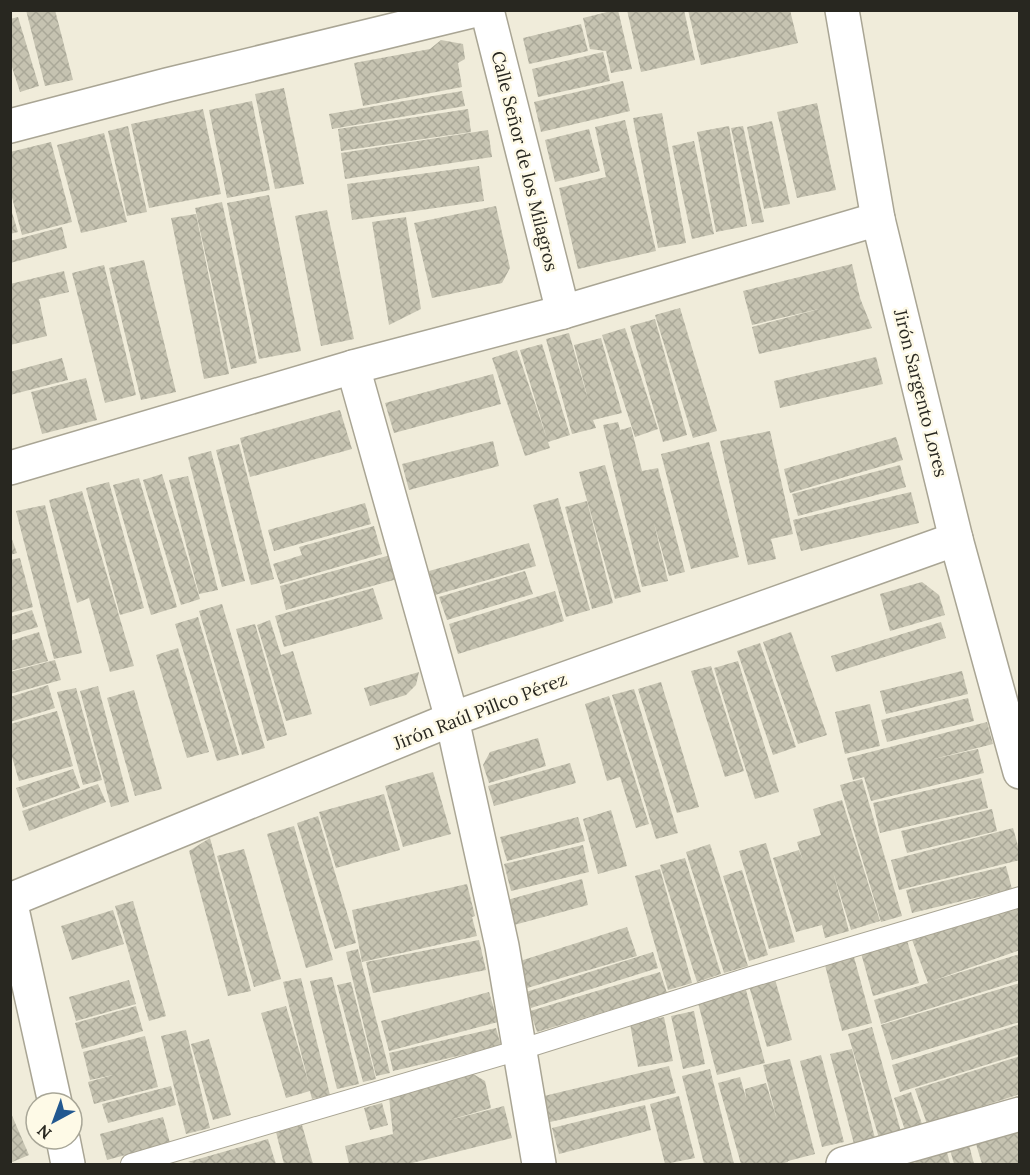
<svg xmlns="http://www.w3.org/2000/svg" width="1030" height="1175" font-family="Lora,serif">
  <defs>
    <pattern id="building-cross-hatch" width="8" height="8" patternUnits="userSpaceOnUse" patternTransform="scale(1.5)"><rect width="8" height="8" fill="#c6c3b1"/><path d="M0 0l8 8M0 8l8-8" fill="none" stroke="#aaa898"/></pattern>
  </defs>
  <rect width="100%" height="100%" fill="#f0ecda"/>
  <!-- building -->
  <g fill="url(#building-cross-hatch)">
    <polygon points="26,10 55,10 73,80 45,86"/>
    <polygon points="615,10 618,10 632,69 611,73 606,51 590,49 583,18"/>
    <polygon points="627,10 684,10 695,60 641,72"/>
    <polygon points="688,10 790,10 798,43 701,65"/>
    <polygon points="18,17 39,86 20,92 10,61 10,19"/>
    <polygon points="581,24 588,51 529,64 523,38"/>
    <polygon points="441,40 463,44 465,59 458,63 462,87 363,106 354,63 430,49"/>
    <polygon points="603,52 610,81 538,97 532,69"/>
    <polygon points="623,81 630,111 541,132 534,102"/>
    <polygon points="284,88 304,184 275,189 255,94"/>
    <polygon points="462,91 465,106 332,129 329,114"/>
    <polygon points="252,101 270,190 227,198 209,110"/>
    <polygon points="817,103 836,190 797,198 777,112"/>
    <polygon points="203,109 221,194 149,208 131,124"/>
    <polygon points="468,109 471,132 341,151 338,129"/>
    <polygon points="662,113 686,243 658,248 633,118"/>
    <polygon points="625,120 656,251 578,269 559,188 606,177 595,127"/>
    <polygon points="772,121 790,204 764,209 747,127"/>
    <polygon points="128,126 147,212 127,216 108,131"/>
    <polygon points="729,126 747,226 716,232 697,132"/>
    <polygon points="743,126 764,222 752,224 731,128"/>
    <polygon points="589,129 600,171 555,182 545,140"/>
    <polygon points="488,130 492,157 345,179 341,153"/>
    <polygon points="104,133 127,222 81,233 57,145"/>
    <polygon points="694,141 714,234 692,239 672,146"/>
    <polygon points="51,142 72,222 22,235 10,190 10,152"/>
    <polygon points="479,166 484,201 352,220 347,184"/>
    <polygon points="269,195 301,351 259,359 227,203"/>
    <polygon points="222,202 257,363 231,369 195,208"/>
    <polygon points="10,206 18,232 10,234"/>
    <polygon points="496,206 510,268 502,283 432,298 414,223"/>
    <polygon points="327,210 354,339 321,346 295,216"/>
    <polygon points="196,214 229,374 204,379 171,218"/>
    <polygon points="406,217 421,309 389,325 372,222"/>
    <polygon points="62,227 67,248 10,263 10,241"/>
    <polygon points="144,260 176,392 141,400 109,268"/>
    <polygon points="852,264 860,298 872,328 759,354 752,327 823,308 752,325 743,291"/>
    <polygon points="104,265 136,395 105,403 72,273"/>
    <polygon points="64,271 69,292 39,299 47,336 10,345 10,284"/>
    <polygon points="680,308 717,431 693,438 655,315"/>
    <polygon points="655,319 687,435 663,442 630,326"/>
    <polygon points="625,328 658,429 635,437 602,335"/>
    <polygon points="569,333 589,403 574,345 601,338 622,413 593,420 596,428 572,434 546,339"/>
    <polygon points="542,344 570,435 548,442 550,448 525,456 492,358 517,350 547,439 520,350"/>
    <polygon points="876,357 883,384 780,408 774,381"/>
    <polygon points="62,358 68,380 10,395 10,372"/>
    <polygon points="493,374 501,404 394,433 385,403"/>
    <polygon points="86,378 97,420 42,434 31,392"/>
    <polygon points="340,410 352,449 250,477 240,438"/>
    <polygon points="618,422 620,430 631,427 642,471 658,468 685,572 669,576 654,523 668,581 642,587 603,425"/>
    <polygon points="770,431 793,534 771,539 776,559 748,565 720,441"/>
    <polygon points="896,437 903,460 790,493 784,469"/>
    <polygon points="493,441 499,466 409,490 402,464"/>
    <polygon points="709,442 739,557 691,569 661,454"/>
    <polygon points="239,444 274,579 251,585 216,450"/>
    <polygon points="211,451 245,581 222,587 188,457"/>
    <polygon points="605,465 641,592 615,599 579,472"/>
    <polygon points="900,465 906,487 798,516 792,494"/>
    <polygon points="162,474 200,599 181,605 143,480"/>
    <polygon points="188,476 218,590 199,594 169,480"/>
    <polygon points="139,478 177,607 151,615 113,485"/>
    <polygon points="109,482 144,608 120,615 86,488"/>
    <polygon points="82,491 134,666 110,672 89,598 77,603 49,500"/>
    <polygon points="911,492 919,523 801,551 793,520"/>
    <polygon points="558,498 590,610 566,617 533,505"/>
    <polygon points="587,501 613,603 592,609 565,507"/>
    <polygon points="365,503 371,524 274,551 268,530"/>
    <polygon points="45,505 82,653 54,659 16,511"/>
    <polygon points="374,526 382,554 280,584 273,564 302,555 299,547"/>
    <polygon points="10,534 17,553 10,555"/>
    <polygon points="529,543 536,566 435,595 429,571"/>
    <polygon points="394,554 401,578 286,610 280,586"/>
    <polygon points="20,558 33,607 10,613 10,560"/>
    <polygon points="525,571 533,594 447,620 439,597"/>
    <polygon points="922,582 939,595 945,615 890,631 880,594"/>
    <polygon points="373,588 383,619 284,647 275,616"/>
    <polygon points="555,591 564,621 458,654 449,624"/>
    <polygon points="222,604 265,748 242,755 199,611"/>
    <polygon points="32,610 38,627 10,635 10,617"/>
    <polygon points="198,617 239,755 217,761 175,624"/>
    <polygon points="270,620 281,655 293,651 312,714 286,721 257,625"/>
    <polygon points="941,622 946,638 836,672 831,656"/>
    <polygon points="255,624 287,735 267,741 236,629"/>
    <polygon points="39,632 48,661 10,671 10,641"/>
    <polygon points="791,632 827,735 798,744 763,642"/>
    <polygon points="760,643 796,747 773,755 737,651"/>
    <polygon points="178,648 209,752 187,758 156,655"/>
    <polygon points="55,660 61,680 10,694 10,672"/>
    <polygon points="738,661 779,792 755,799 714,668"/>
    <polygon points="711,666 744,771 725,777 691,671"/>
    <polygon points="962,671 968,694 886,714 880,691"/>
    <polygon points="419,672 416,685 406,695 370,706 364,688"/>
    <polygon points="661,682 699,807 677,813 638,689"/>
    <polygon points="48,685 55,708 10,722 10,697"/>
    <polygon points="98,686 129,802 111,807 80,691"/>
    <polygon points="76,688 102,780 83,785 57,692"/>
    <polygon points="634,689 678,833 656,839 612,695"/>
    <polygon points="134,690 162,789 135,796 107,698"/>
    <polygon points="609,696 649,824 636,828 620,777 607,781 585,704"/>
    <polygon points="968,698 974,721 887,742 881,720"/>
    <polygon points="870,704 880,746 845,754 835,712"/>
    <polygon points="57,711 73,766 19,781 10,750 10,724"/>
    <polygon points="987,722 993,744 930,760 978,749 984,773 871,801 864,777 853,780 847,758"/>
    <polygon points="538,738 546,766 489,783 483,765 490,752"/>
    <polygon points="570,763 576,783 494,806 488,786"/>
    <polygon points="73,769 80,788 23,808 16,788"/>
    <polygon points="433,772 451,834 403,847 385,786"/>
    <polygon points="981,778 988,808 880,833 873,803"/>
    <polygon points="862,779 902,916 881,922 840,785"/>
    <polygon points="98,784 106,802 29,831 22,811"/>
    <polygon points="384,794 400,850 336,868 319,812"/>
    <polygon points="842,800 880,921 851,930 833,872 849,931 825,938 822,925 796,932 773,858 799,850 803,861 797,842 821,835 813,809"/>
    <polygon points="992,809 997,831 907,853 901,831"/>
    <polygon points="611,810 627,866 598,874 583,819"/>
    <polygon points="318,816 356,943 335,949 297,823"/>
    <polygon points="578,817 585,841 507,861 500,837"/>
    <polygon points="294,826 333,960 306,968 267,834"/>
    <polygon points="1013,828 1020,853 1020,860 899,890 891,860"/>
    <polygon points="210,838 251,991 228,996 189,851"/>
    <polygon points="766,843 795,942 769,949 739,851"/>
    <polygon points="710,844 748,966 724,973 686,852"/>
    <polygon points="583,845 589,872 511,891 504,864"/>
    <polygon points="244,849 281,979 254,987 217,856"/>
    <polygon points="685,858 721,974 697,982 660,865"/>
    <polygon points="1006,866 1012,889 912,913 906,890"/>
    <polygon points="660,869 692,983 668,990 635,876"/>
    <polygon points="742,870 768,955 749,961 723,876"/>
    <polygon points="582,879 588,905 514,925 507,900"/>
    <polygon points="467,884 475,916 472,917 477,936 362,962 352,910"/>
    <polygon points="133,901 166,1016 149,1021 115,906"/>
    <polygon points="1013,901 1020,907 1020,950 932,981 1020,954 1020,980 881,1024 874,1000 928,983 911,937"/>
    <polygon points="113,910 124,944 72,960 61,926"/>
    <polygon points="627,927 637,956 527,988 520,961"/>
    <polygon points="479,940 486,970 373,993 366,962"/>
    <polygon points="907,940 919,983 873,996 861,953"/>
    <polygon points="358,949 390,1073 376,1076 346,952"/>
    <polygon points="653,952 658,968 531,1008 526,992"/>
    <polygon points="854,957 872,1023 842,1031 825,965"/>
    <polygon points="660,972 667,993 537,1032 530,1011"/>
    <polygon points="332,977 359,1084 337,1089 310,981"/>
    <polygon points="301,978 330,1095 312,1099 310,1091 286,1098 261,1013 286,1006 309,1084 283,982"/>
    <polygon points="775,979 792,1040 767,1047 749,986"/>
    <polygon points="129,980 136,1004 76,1021 69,997"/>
    <polygon points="351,982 376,1079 363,1082 337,985"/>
    <polygon points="1020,983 1020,1022 892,1060 881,1025"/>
    <polygon points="746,990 765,1063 717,1075 698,1003"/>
    <polygon points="489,992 498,1022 389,1051 381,1021"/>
    <polygon points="136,1006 143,1031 82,1049 75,1023"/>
    <polygon points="694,1011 705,1064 683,1069 671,1016"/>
    <polygon points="664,1017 673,1061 638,1067 630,1024"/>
    <polygon points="1020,1024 1020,1054 900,1092 892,1065"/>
    <polygon points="872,1027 901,1132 879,1138 848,1034"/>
    <polygon points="496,1028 501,1046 393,1071 389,1053"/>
    <polygon points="186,1030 210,1128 186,1134 161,1036"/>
    <polygon points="145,1036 158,1087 94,1104 88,1082 113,1075 90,1080 83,1052"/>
    <polygon points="209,1039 231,1115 213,1120 191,1044"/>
    <polygon points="852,1049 875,1138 854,1144 830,1054"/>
    <polygon points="821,1055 844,1142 822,1147 800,1061"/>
    <polygon points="1020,1056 1020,1094 927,1124 915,1089"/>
    <polygon points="790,1059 815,1154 788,1161 788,1162 780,1164 741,1164 718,1083 740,1077 746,1098 745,1089 766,1083 777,1120 763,1065"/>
    <polygon points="669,1066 676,1093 550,1122 544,1096"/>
    <polygon points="710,1069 734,1164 704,1164 682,1076"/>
    <polygon points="470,1072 485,1081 491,1108 446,1121 504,1106 512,1138 408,1164 349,1164 345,1146 393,1134 389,1097"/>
    <polygon points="171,1086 176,1105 108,1123 102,1104"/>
    <polygon points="911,1092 922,1124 905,1130 894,1098"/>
    <polygon points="679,1096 695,1158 665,1164 650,1104"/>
    <polygon points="382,1103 388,1125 370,1130 364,1108"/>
    <polygon points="645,1105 651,1130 559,1154 552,1128"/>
    <polygon points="10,1111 29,1155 10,1163"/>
    <polygon points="163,1117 170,1143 107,1160 100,1134"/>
    <polygon points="302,1125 313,1164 284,1164 276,1132"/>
    <polygon points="1020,1131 1020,1164 982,1164 976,1144"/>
    <polygon points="268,1139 276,1164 201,1164 188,1162"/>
    <polygon points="968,1141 974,1164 954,1164 949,1146"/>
    <polygon points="946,1148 950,1164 916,1164 913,1157"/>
  </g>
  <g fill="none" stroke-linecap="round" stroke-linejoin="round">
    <!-- service casing -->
    <g stroke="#a9a594" stroke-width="22">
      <polyline id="service" points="131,1164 519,1050 751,977 1020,897"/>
    </g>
    <!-- minor casing -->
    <g stroke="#a9a594" stroke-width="36">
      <g id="minor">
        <polyline points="487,10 563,312"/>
        <polyline points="842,10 878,219 956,539 1020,772"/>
        <polyline points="10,126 167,85 476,10"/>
        <polyline points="353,367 452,719 502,946 539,1164"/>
        <polyline points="10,468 353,367 563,312 878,219"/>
        <polyline points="10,900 452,719 956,539"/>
        <polyline points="10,900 55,1103"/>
        <polyline points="63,1139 68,1164"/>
        <polyline points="843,1164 1020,1114"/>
      </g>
    </g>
    <!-- service -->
    <use href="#service" stroke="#fff" stroke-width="20"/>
    <!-- minor -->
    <use href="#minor" stroke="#fff" stroke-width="33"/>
  </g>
  <g text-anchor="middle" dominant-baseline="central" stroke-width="5" stroke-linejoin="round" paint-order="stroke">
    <!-- street labels -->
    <g font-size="18" fill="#282720" stroke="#fefae7">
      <text transform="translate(525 161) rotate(76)">Calle Señor de los Milagros</text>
      <text transform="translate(921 393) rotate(76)">Jirón Sargento Lores</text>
      <text transform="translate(480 711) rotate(-21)">Jirón Raúl Pillco Pérez</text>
    </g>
  </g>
  <!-- border -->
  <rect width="1030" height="1175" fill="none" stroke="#282720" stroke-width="24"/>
  <!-- north arrow -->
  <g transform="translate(54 1121) rotate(221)"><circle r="28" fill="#fefae7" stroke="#a8a697" stroke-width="1.5"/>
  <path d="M0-4.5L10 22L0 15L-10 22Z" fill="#225890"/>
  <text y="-9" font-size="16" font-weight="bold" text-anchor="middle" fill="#282720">N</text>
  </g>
</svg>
